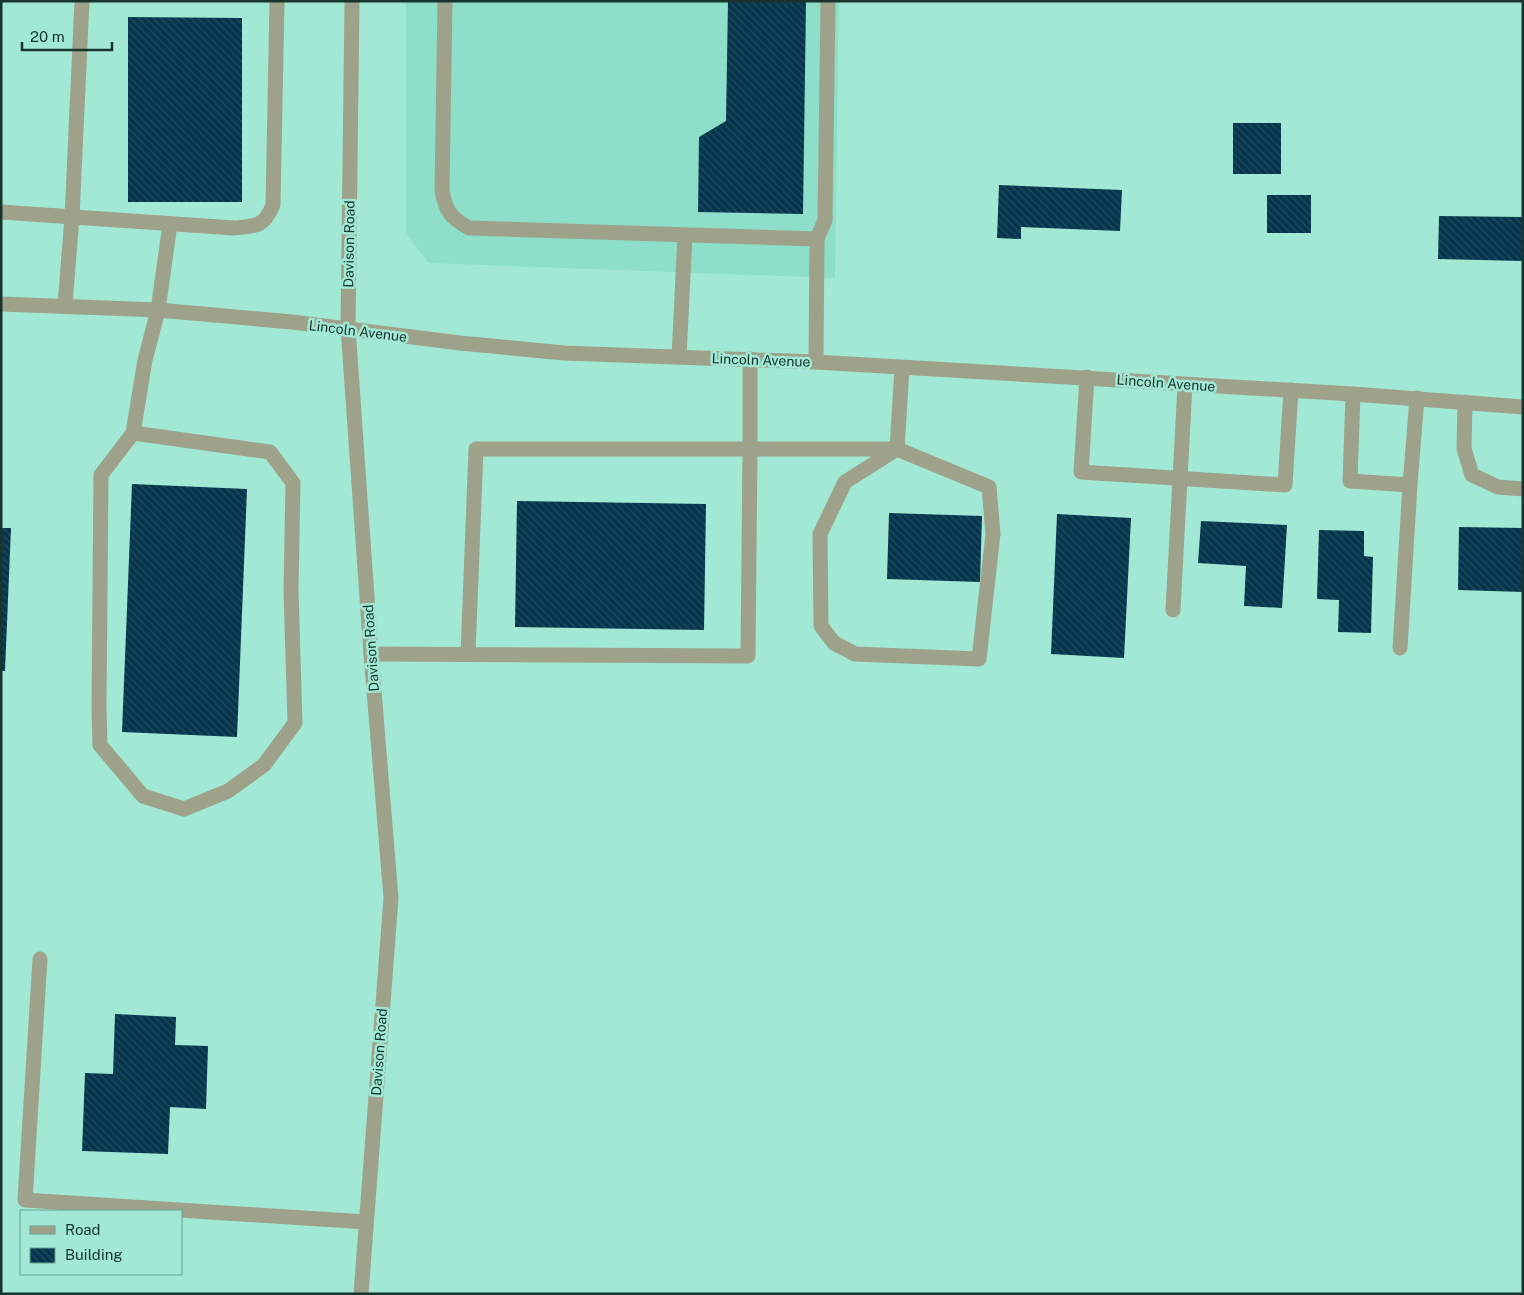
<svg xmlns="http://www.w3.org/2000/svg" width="1524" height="1295" font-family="'Public Sans',sans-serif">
  <defs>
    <pattern id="building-back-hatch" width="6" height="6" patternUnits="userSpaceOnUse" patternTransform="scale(1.25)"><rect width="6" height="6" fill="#06364d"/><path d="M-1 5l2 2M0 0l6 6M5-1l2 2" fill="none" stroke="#214b5e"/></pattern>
  </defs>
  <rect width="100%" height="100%" fill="#a2e9d5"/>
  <!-- built -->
  <polygon fill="#8ddfc9" points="406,1 839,1 835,278 429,263 406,234"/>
  <!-- building -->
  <g fill="url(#building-back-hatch)">
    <polygon points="728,1 806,1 803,214 698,212 699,137 726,121"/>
    <polygon points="128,17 242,18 242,202 128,202"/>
    <rect x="1233" y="123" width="48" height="51"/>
    <polygon points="999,185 1122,190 1120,231 1021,227 1021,239 997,238"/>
    <rect x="1267" y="195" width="44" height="38"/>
    <polygon points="1439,216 1523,217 1522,261 1438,259"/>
    <polygon points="132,484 247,489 237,737 122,732"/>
    <polygon points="517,501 706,504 704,630 515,627"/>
    <polygon points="889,513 982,516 980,582 887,579"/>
    <polygon points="1057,514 1131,518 1124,658 1051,654"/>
    <polygon points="1201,521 1287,525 1282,608 1244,606 1246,566 1198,563"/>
    <polygon points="1459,527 1523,528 1523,592 1458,590"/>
    <polygon points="1,528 11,528 5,671 1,671"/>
    <polygon points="1319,530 1364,531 1364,556 1373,557 1371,633 1338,632 1339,600 1317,599"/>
    <polygon points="115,1014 176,1017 175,1045 208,1046 206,1109 170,1107 168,1154 82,1151 85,1073 113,1074"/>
  </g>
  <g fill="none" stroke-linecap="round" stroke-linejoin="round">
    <!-- minor -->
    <g stroke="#9ea28a" stroke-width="15">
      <polyline points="352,1 348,328 371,654 391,898 361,1294"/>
      <path d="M445,1l-3,190c4,21 9,27 27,37l348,11 -1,123"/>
      <path d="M1,212l233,16c22,-2 30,-1 39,-23l4,-204"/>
      <polyline points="817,239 825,220 828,1"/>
      <polyline points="1,304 158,310 292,322 460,343 564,353 816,362 1353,394 1523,407"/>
      <polyline points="65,305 72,217 82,1"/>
      <polyline points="679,357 685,235"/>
      <polyline points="750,359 750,449 897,449 989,487 993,534 979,659 855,654 834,643 821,626 820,534 845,482 897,449"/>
      <polyline points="1087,377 1081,472 1285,485 1291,390"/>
      <polyline points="1353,394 1350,481 1410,485 1417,398"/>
      <polyline points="1465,402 1464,449 1472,475 1498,487 1523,489"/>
      <polyline points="133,433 270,452 293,483 291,590 295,723 264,765 228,791 184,809 143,796 100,745 99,707 101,475 133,433 145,360 158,310 170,224"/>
      <polyline points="897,449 902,368"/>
      <polyline points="1173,610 1185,385"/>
      <polyline points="1400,648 1410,485"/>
      <polyline points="371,654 748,656 750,449 476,449 468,654"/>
      <polyline points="40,959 25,1200 366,1222"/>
    </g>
  </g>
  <g text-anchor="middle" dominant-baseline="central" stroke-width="5" stroke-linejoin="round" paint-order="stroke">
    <!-- street labels -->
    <g font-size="14" fill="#17352d" stroke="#a2e9d5">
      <text transform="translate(349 244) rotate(-89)">Davison Road</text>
      <text transform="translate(358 331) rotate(7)">Lincoln Avenue</text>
      <text transform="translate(761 360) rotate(2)">Lincoln Avenue</text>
      <text transform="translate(1166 383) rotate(4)">Lincoln Avenue</text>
      <text transform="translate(371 648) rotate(-94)">Davison Road</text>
      <text transform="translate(379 1052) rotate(-86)">Davison Road</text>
    </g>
  </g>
  <!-- border -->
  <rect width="1524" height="1295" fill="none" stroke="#17352d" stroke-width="5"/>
  <!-- legend -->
  <rect x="20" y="1210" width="162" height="65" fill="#a2e9d5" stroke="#6aa192"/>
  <rect x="30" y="1226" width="25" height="8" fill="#9ea28a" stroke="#6aa192"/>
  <text x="65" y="1235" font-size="15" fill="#17352d">Road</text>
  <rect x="30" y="1248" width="25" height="15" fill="url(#building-back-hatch)" stroke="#6aa192"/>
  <text x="65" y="1260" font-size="15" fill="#17352d">Building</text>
  <!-- scale -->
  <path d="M22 42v8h90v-8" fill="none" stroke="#17352d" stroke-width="2.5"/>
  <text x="30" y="42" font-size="15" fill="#17352d" stroke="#a2e9d5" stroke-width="4" paint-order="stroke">20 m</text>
</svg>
